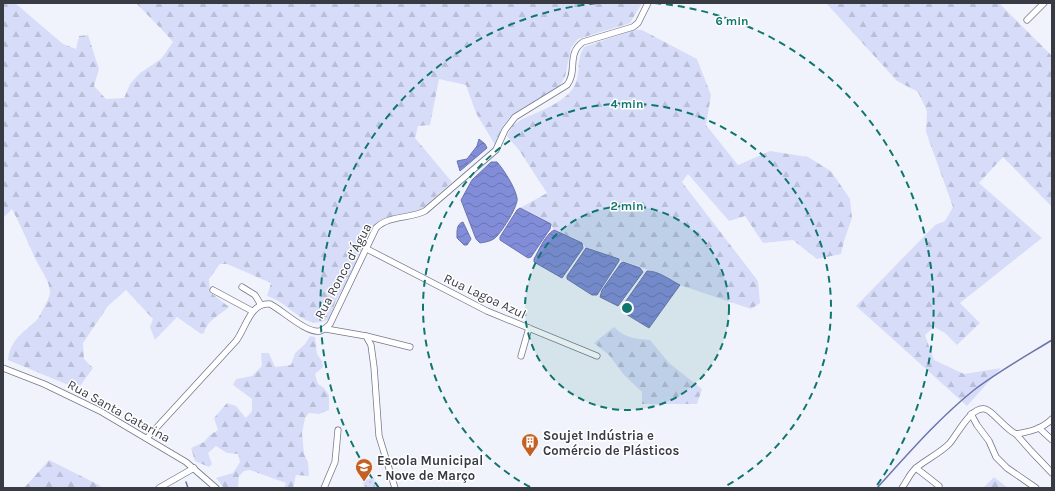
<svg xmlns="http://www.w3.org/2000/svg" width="1055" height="491" font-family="Karla,sans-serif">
  <defs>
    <pattern id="forest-firs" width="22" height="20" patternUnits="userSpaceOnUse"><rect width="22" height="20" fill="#d7ddf9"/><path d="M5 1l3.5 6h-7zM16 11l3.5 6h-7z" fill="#b9bfd7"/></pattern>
    <pattern id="park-dots" width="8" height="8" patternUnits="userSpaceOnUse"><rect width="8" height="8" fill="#d7ddf9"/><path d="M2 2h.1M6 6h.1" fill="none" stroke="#b9bfd7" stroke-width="1.8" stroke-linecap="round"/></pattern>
    <pattern id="water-waves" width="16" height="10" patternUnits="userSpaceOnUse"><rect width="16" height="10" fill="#818dd8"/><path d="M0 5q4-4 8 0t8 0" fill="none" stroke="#6b74b1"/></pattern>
  </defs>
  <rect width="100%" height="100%" fill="#f1f3fc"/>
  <!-- forest -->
  <g fill="url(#forest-firs)">
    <path d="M3,3h12l48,41 13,5 3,-13 9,-1 11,34 -5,17 12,13 18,-1 6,-14 10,-11 21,-14 12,-17 -7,-8 -30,-31h506l-12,20 -52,16 -7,9 -6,29 -6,10 -49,30 -8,10 -7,18 -19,-32 -10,-28 -27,-6 -9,46 -12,1 -3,12 37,44 -33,29 -35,8 -11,8 -26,55 -12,21 -5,16c-6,2 -12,5 -19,3 -14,-4 -27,-21 -44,-26l4,-13 -44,-19h-7l-11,15 1,13 19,15c-10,9 -22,13 -25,26l-3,1 -24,-17 -22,23 -5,-13 3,-8 -27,-29 -18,16 -25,37 1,16 9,9 -15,21 -70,-29c2,-19 14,-27 28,-39 3,-3 13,-23 14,-27 0,-14 -9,-23 -14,-34 -8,-17 -15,-34 -24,-51l-9,9z"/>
    <polygon points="826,3 999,3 1052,56 1052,207 1003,157 979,183 1042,238 960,303 980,323 957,345 945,333 934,327 925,335 934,360 964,374 1001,368 967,406 856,306 935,225 945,221 953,207 926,132 927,111 918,92 897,81"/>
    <path d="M634,30h8l55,29 14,36 -5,30 32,40 32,-14 38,6 23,14 19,28 2,19 -8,23 -3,13 -24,5 -24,-19 -30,3 -18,-27 -16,5 -41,-47 -6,8 76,99 2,22 -9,6 -71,-24 -29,-14 -65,-23 -4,-5 -28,-13 -4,-6 -30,-16 27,-15 -28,-43 -12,-14 6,-11 6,-4c17,-9 51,-19 57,-39 5,-13 0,-23 8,-35z"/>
    <path d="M614,327c11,11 21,12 36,13l19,23 33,26 -5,15h-55v-12l-18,-17 -15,-20 -15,-12z"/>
    <polygon points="310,336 315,337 317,354 322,361 323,367 315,374 318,384 324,388 329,395 329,410 319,414 309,413 305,418 302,433 304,454 308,462 309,476 296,475 293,488 284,488 286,483 250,470 244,471 239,476 238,487 224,488 216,478 233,473 240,462 238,454 227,453 216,446 208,453 212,464 209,467 195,461 191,448 204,442 210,435 218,430 214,418 227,403 236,406 246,418 252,411 252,399 233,385 236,379 252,376 262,366 261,353 269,353 275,367 291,365 295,353 305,344"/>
    <polygon points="49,460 99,485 102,488 24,488"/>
    <polygon points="994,477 1008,488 983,488"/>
  </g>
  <!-- park -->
  <polygon fill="url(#park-dots)" points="374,478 376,488 364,488 363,480"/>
  <!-- water -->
  <g fill="url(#water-waves)" stroke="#6b74ac">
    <polygon points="479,139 485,144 487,148 460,171 457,161 467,159 477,146"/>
    <path d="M491,162h6c7,8 18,25 20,36 2,7 -15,33 -20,38 -4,5 -11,6 -17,7l-4,-4 -15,-39 11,-20z"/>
    <polygon points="520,208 551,224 550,229 531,257 528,258 500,240 500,237 517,210"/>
    <path d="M463,222l8,17 -4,6h-3l-7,-7c0,-6 -1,-14 6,-16z"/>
    <path d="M554,230l28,13 1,5 -21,30 -28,-16v-3c5,-9 11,-24 20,-29z"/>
    <polygon points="586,248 619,259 619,261 597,295 592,295 567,279 567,276"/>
    <polygon points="623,262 640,268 643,272 618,306 600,297 602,290 621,263"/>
    <path d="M647,271c12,0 23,9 33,14l-31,43 -28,-17v-3z"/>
  </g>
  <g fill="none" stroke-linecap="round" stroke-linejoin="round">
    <!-- stream -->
    <g stroke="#6b74ac" stroke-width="1.5">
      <polyline points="186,482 188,488"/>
      <path d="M877,488c31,-34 62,-70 97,-98 25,-19 52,-34 78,-50"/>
    </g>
    <!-- minor casing -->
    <g stroke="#74788c" stroke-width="7">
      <g id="minor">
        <polyline points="1027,20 1044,3"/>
        <polyline points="367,249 487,311 597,356"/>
        <polyline points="242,287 255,295 261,305"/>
        <polyline points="213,290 252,311"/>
        <polyline points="326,329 366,336 371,345 374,367 379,436 395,488"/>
        <polyline points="366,336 410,347"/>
        <polyline points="521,356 529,328"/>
        <polyline points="3,368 44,384 100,411 186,462 216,488"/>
        <polyline points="971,414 977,425 989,441 996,457 1007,468 1036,488"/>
        <polyline points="1039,428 1052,440"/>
        <polyline points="1016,434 1031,451 1052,473"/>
        <path d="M147,438l89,-97c10,-13 14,-39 34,-37 12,6 37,30 50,27 4,-1 7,-4 10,-7l46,-96c13,-13 34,-9 49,-17l71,-61 9,-20 10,-13 52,-32c11,-14 -1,-31 16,-43l50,-15 5,-4 10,-20"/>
        <polyline points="916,468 939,486"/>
        <polyline points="159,488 194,468"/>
        <polyline points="324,488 335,462 338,430"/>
        <path d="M902,488c5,-7 8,-15 14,-20 11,-9 24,-15 33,-24 8,-9 22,-38 36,-35 7,1 20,20 31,25 13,-2 26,-5 36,-15"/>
      </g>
    </g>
    <!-- minor -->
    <use href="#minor" stroke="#fff" stroke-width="5.5"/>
  </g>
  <!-- distance rings -->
  <circle cx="627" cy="308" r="102" fill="#0f766e" fill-opacity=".12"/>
  <g fill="none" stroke="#0f766e" stroke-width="2" stroke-dasharray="7 5">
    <circle cx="627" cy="308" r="102"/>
    <path d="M530 487A204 204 0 1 1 724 487"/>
    <path d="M379 488A306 306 0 0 1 600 3M654 3A306 306 0 0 1 875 488"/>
  </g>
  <!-- icons -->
  <defs>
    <g id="building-pin" transform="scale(0.9)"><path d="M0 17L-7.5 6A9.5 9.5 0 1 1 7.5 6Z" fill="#c36024" stroke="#fff"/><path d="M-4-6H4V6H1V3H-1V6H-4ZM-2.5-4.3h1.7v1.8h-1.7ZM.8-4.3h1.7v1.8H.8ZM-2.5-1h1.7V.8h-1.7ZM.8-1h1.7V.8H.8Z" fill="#fff"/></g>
    <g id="school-pin" transform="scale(0.9)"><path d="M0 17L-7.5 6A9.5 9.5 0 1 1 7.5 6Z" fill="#c36024" stroke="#fff"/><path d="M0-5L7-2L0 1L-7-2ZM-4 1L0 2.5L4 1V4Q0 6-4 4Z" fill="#fff"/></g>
  </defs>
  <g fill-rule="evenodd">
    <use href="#building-pin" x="530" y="442"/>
    <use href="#school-pin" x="364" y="467"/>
  </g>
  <g text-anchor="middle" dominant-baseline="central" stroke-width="3" stroke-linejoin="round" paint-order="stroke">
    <!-- street labels -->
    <g font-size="13" fill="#393b44" stroke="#fff">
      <text transform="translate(343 271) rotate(-62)">Rua Ronco d’Água</text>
      <text transform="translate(485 296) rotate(25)">Rua Lagoa Azul</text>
      <text transform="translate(119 411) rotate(29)">Rua Santa Catarina</text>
    </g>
    <!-- poi labels -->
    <g font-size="13" font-weight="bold" fill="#393b44" stroke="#fff" text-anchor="start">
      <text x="543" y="435">Soujet Indústria e<tspan x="543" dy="15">Comércio de Plásticos</tspan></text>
      <text x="377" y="460">Escola Municipal<tspan x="377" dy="15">- Nove de Março</tspan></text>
    </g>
  </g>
  <circle cx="627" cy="308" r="6" fill="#0f766e" stroke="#fff" stroke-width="2"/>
  <g font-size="12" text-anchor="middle" font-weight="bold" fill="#0f766e" stroke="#fff" stroke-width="3" stroke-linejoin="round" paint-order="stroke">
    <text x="732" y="25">6 min</text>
    <text x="627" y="108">4 min</text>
    <text x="627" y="210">2 min</text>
  </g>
  <!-- border -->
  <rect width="1055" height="491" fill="none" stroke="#393b44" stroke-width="8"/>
</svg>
